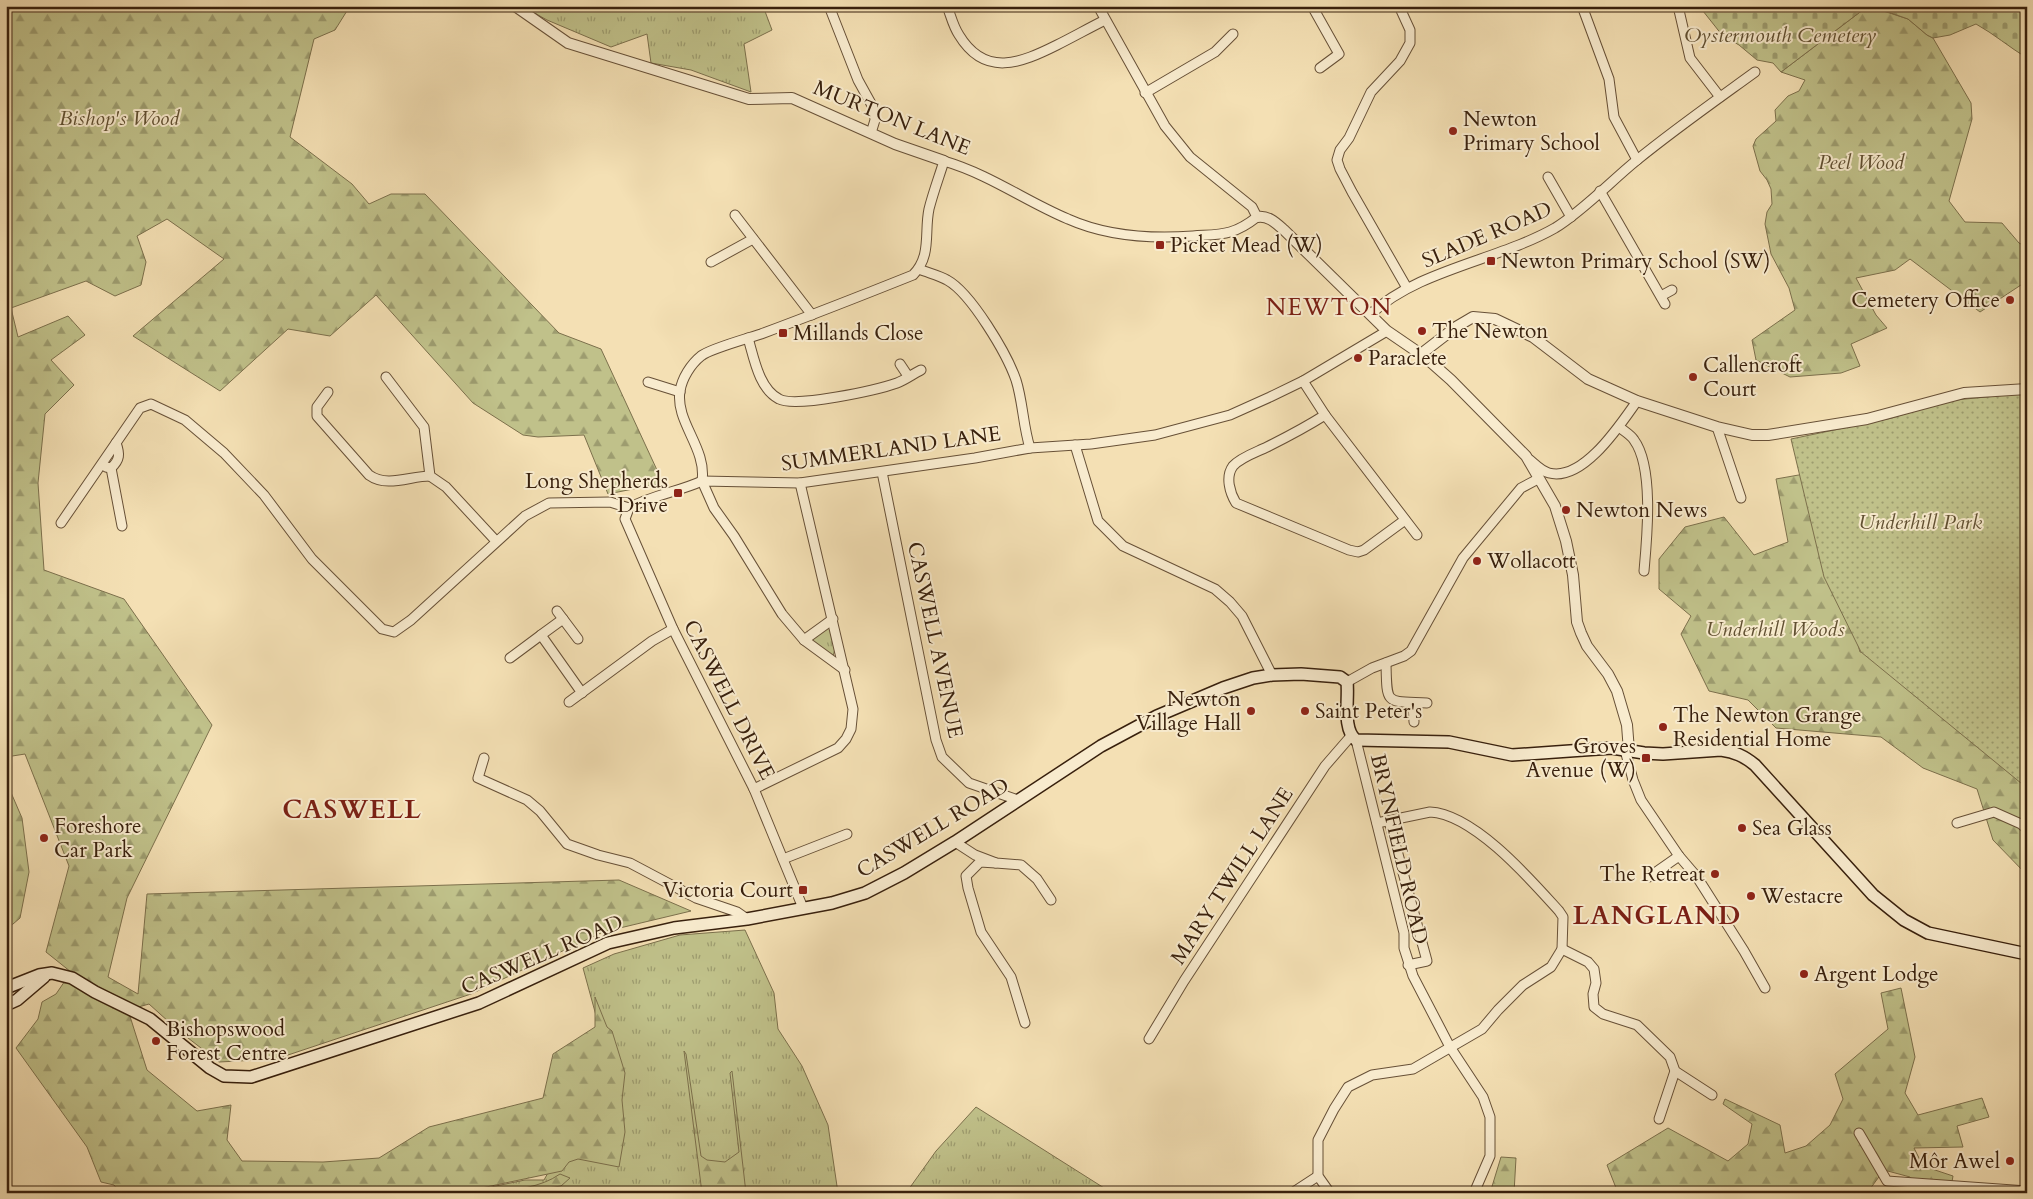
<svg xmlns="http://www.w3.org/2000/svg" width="2033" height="1199" font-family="Cardo,serif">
  <defs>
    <pattern id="grass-tufts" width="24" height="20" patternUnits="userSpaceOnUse" patternTransform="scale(1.25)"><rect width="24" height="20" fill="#c0c18a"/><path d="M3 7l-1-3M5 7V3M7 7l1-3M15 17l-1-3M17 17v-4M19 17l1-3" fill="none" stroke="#9d9c6f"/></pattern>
    <pattern id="forest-firs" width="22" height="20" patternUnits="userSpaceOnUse" patternTransform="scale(1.25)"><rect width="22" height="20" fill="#c0c18a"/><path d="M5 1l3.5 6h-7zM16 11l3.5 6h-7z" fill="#9d9c6f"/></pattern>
    <pattern id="cemetery-stones" width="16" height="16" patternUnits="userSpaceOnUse" patternTransform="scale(1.25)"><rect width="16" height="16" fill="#c0c18a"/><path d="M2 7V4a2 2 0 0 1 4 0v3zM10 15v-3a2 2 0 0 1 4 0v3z" fill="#9d9c6f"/></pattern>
    <pattern id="park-dots" width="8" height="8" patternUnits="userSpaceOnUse" patternTransform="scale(1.25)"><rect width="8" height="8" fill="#c0c18a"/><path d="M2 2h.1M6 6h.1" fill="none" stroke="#9d9c6f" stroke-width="1.8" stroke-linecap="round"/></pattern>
  </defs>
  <rect width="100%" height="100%" fill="#f4e0b4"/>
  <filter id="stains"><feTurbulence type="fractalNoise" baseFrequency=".004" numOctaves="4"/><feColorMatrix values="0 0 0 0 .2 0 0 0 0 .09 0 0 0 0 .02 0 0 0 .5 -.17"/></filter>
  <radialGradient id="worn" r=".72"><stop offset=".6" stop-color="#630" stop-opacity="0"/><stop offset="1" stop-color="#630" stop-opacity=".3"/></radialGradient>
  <!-- grass -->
  <g fill="url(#grass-tufts)" stroke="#7c704c">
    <polygon points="522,6 763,6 772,30 744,44 751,92 691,70 651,63 647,34 611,47 547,20"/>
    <polygon points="827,628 830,628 835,649 833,656 811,640"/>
    <polygon points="745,930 774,993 778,1029 802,1066 828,1125 838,1193 462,1193 525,1180 544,1180 609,1063 583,968 614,954 680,935"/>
    <polygon points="976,1107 1112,1193 906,1193 936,1151"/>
  </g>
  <!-- forest -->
  <g fill="url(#forest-firs)" stroke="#7c704c">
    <polygon points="6,6 350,6 335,30 314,39 290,137 352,184 369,204 391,194 425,194 559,333 601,349 663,483 608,494 584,435 538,437 523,435 473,403 376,295 330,336 288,329 220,391 133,336 224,259 167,219 137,236 146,262 141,285 115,296 86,281 11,308 18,337 68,316 85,335 51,360 74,385 45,414 38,483 44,570 124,599 212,725 127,898 108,977 138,994 147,894 619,880 691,911 603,932 471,994 276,1059 219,1062 179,1031 149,1004 128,1010 147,1070 197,1111 231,1105 227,1140 242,1161 323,1162 379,1158 429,1127 543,1098 553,1054 595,1027 595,997 607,1027 612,1031 625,1073 622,1100 625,1132 619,1167 578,1159 569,1162 562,1171 458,1193 120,1193 114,1185 101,1182 87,1147 16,1048 38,1019 42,1002 56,994 71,972 46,952 69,866 25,754 6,757"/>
    <polygon points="1868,6 1908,19 1927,35 1933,38 1971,103 1972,119 1949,201 1965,222 2002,223 2019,243 2027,247 2027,281 1980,312 1910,259 1895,270 1856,278 1876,315 1887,328 1851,344 1860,366 1841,373 1790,377 1756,360 1752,340 1795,310 1789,288 1771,254 1765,224 1767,212 1772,204 1771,189 1767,180 1760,171 1753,146 1756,139 1776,121 1775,110 1788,96 1799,91 1805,80 1781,72"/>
    <polygon points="1810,473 1860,652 1973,670 2027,747 2027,875 1993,840 1977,789 1923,768 1881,737 1776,728 1748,700 1709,691 1681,634 1691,616 1659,589 1659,559 1685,527 1724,517 1754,555 1788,542 1776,479"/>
    <polygon points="6,781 22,818 29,872 20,918 6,930"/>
    <polygon points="1901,988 1915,1057 1905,1093 1918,1115 1982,1098 1989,1117 1957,1126 1963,1147 1914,1148 1923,1166 1953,1176 1950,1193 1917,1193 1910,1177 1884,1170 1867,1193 1618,1193 1607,1165 1668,1128 1728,1161 1748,1144 1752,1124 1723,1104 1725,1099 1780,1125 1785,1153 1806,1146 1830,1125 1843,1099 1835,1074 1888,1029 1881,993"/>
    <polygon points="684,1051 686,1054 701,1156 707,1160 725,1162 739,1152 730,1073 732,1071 746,1193 702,1193"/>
    <polygon points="1501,1157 1516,1158 1514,1193 1490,1193"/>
    <path d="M560,1174l10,4 -9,8 -47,7h-22c24,-4 48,-5 68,-19z"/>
  </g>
  <!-- cemetery -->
  <g fill="url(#cemetery-stones)" stroke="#7c704c">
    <polygon points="1699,6 1868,6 1781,72 1773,63 1757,60 1739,45 1722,35"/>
    <path d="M1871,6h156v52c-18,-11 -33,-24 -51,-34l-26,11 -17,3 -6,-3 -19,-16z"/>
  </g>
  <!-- park -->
  <polygon fill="url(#park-dots)" stroke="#7c704c" points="2027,393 2027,788 1861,652 1824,577 1791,439 1892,418 1945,401"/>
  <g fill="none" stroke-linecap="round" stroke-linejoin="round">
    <!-- minor casing -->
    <g stroke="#675037" stroke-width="11">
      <g id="minor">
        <polyline points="829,6 858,80 874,109 875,120 871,133"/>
        <path d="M947,6c4,10 6,20 12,29 26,43 62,28 98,10 16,-8 32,-17 48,-25"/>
        <polyline points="1312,6 1339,54 1320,68"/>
        <polyline points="1399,6 1410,30 1410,43 1400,61 1371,92 1349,138 1340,150 1337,160 1340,169 1352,192 1407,288"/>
        <polyline points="1582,6 1609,79 1614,117 1637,160"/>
        <polyline points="1678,6 1690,58 1720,97"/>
        <polyline points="1145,93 1215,52 1233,34"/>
        <polyline points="1548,177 1571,217"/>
        <polyline points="1600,191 1665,304"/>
        <polyline points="735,215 812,315"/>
        <polyline points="711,262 753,239"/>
        <path d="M919,269c9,4 20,6 28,11 24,13 60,74 69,100 7,22 7,46 14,68"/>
        <polyline points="1661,296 1672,290"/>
        <path d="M1371,314c46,-44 128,-54 184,-86 28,-17 56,-47 82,-68 38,-31 78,-59 118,-88"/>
        <path d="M748,338c6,20 11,51 31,61 17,9 98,-9 118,-16 8,-3 16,-9 24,-13"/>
        <polyline points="900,364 908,376"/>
        <polyline points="386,377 424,427 430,476 446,487 496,541"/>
        <polyline points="1303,381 1325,415 1417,535"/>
        <polyline points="648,382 680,392"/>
        <path d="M328,392l-11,15v9l52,59c18,13 41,1 61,1"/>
        <path d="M1325,415c-19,12 -38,22 -58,32 -10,5 -26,10 -34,19 -8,11 -3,27 3,37l113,47 9,2 6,-2 41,-30"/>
        <path d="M1619,427c5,4 12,8 15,13 20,27 13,98 10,131"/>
        <polyline points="1717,427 1741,498"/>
        <polyline points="1075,445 1098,521 1123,546 1215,589 1230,602 1242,616 1272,675"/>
        <path d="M1530,460c6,5 11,11 19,13 34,9 71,-48 88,-72"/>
        <path d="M106,467l5,1c9,-8 9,-14 5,-25"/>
        <polyline points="111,468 122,526"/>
        <polyline points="882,472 936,740 942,757 969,783 1018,800"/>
        <path d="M702,481c5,-33 -27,-59 -22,-90 2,-13 11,-27 21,-35 8,-7 48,-18 60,-22 51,-19 102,-39 152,-59 19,-19 11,-43 16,-66 4,-16 10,-32 15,-48 47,14 81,40 124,58 38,17 84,20 125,17 28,-2 40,0 64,-19l-5,-10 -62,-50 -25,-31 -67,-120"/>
        <polyline points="702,481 714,508 734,536 782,614 804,640 845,670"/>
        <polyline points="629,508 625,519 673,629 754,789 803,908"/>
        <path d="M61,523l79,-115 11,-4 34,16 39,33 40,42 48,64 70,70 12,3 17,-12 114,-104 24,-13 61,-1 19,6c23,-13 49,-16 73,-27l98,2 175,-25 55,-10 61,-4 64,-9 75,-20 40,-18 33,-16 84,-50"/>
        <polyline points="557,611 563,619"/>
        <polyline points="578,639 563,619 541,635 582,693"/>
        <polyline points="804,640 833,619"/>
        <polyline points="510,658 541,635"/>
        <path d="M1386,663c1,43 -1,38 41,40"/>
        <polyline points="1347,682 1372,668 1404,656 1411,651 1463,558 1521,488 1538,479"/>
        <polyline points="569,702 652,641 673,629"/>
        <polyline points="1413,703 1414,722"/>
        <polyline points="1356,740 1404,933 1404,948 1413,976 1450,1047 1483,1097 1490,1117 1490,1156 1474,1193"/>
        <polyline points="1625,750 1633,780 1641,800 1679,856 1697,877 1744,951 1765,988"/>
        <polyline points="484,758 478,778 527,800 540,811 567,844 598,855 630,863 696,898 737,912 747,919"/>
        <polyline points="754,789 838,748 846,739 851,729 853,709 800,483"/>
        <polyline points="1389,821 1427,961 1408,965"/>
        <polyline points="1957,823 1994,812 2021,824 2027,829"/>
        <polyline points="955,842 975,855 996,863 1021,865 1037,879 1051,900"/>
        <polyline points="783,859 847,834"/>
        <polyline points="996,863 980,862 966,876 968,888 981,932 1011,977 1025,1023"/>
        <polyline points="1649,877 1679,856"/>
        <polyline points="1562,949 1588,962 1594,969 1596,983 1593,994 1594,1007 1603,1014 1637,1025 1670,1057 1675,1071 1712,1095"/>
        <polyline points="1149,1039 1184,981 1325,766 1351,736"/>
        <polyline points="1659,1119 1675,1071"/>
        <polyline points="1859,1133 1887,1181 2027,1191"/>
        <polyline points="1292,1193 1318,1176"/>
        <path d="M1330,1193l-12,-17v-36l16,-31 14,-22 24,-12 41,-6 69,-40 16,-19 25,-25 28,-18 11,-18 1,-32 -4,-6c-28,-31 -85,-97 -129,-99l-53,11"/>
      </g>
    </g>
    <!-- tertiary casing -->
    <g stroke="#675037" stroke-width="12">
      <g id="tertiary">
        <polyline points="515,6 568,43 749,99 792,98 895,144 944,161"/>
        <path d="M1257,217c11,-2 19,6 27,13l103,101 38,26 26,23 75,76 29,50 11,35 7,34 4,47 4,11 6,13 21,28 9,17 10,34 2,26"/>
        <polyline points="1421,354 1456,327 1473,317 1495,319 1533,337 1588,379 1637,401 1717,427 1752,435 1768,435 1867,419 1964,393 2027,389"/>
      </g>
    </g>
    <!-- secondary casing -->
    <g stroke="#38200d" stroke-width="14">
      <g id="secondary">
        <path d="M6,988l33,-13 13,-2 20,5 23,14 55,27 60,49 14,8 27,1 228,-74 129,-60 66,-15 73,-9 85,-16 33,-10 39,-20 51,-31 146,-96 56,-30 66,-28 30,-10 19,-3 29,-1 39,3 7,5c2,17 -5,47 9,58l93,2 63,13 100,-7 32,5 19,1 58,-4c14,2 23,6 34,15l118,130 31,25 24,13 99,21"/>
        <polyline points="6,1005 17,1000 44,977"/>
      </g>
    </g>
    <!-- minor -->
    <use href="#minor" stroke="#f8ebce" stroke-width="9"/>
    <!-- tertiary -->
    <use href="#tertiary" stroke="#f8ebce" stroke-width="10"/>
    <!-- secondary -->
    <use href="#secondary" stroke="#f8ebce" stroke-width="11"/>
  </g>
  <!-- markers -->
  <g fill="#8f2418" stroke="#f8ebce" stroke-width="2">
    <circle cx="1453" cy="131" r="5"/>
    <rect x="1155" y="240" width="10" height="10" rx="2.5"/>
    <rect x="1486" y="256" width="10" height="10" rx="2.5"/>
    <circle cx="2010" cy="300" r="5"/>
    <circle cx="1422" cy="331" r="5"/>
    <rect x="778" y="328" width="10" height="10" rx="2.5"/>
    <circle cx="1358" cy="358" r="5"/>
    <circle cx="1693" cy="377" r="5"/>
    <rect x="673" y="488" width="10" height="10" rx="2.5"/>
    <circle cx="1566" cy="510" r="5"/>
    <circle cx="1477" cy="561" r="5"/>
    <circle cx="1251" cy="711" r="5"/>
    <circle cx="1305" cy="711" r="5"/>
    <circle cx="1663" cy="727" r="5"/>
    <rect x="1641" y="753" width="10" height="10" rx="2.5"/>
    <circle cx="1742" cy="828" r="5"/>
    <circle cx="44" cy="838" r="5"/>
    <circle cx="1715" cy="874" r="5"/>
    <rect x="798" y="885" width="10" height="10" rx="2.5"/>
    <circle cx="1751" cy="896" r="5"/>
    <circle cx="1804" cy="974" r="5"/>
    <circle cx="156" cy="1041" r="5"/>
    <circle cx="2010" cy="1161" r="5"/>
  </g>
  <g text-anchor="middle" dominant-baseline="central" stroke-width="4" stroke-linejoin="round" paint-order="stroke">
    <!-- park labels -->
    <g font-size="21" font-style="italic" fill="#615032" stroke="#f8ebce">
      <text x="1780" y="35">Oystermouth Cemetery</text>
      <text x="119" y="118">Bishop's Wood</text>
      <text x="1861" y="162">Peel Wood</text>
      <text x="1920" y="522">Underhill Park</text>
      <text x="1775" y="629">Underhill Woods</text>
    </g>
    <!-- street labels -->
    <g font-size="21" fill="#38200d" stroke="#f8ebce">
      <text transform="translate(892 118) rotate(22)">MURTON LANE</text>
      <text transform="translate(1487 235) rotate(-23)">SLADE ROAD</text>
      <text transform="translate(891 449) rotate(-8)">SUMMERLAND LANE</text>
      <text transform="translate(935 640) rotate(78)">CASWELL AVENUE</text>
      <text transform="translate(729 700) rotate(63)">CASWELL DRIVE</text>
      <text transform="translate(933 828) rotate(-31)">CASWELL ROAD</text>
      <text transform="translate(1399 849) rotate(77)">BRYNFIELD ROAD</text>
      <text transform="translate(1232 876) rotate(-57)">MARY TWILL LANE</text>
      <text transform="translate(542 955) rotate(-23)">CASWELL ROAD</text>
    </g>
    <!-- poi labels -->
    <g font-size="21" fill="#38200d" stroke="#f8ebce" text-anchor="start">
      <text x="1463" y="119">Newton<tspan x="1463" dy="24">Primary School</tspan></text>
      <text x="1170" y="245">Picket Mead (W)</text>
      <text x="1501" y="261">Newton Primary School (SW)</text>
      <text x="2000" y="300" text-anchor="end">Cemetery Office</text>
      <text x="1432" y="331">The Newton</text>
      <text x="793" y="333">Millands Close</text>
      <text x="1368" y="358">Paraclete</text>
      <text x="1703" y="365">Callencroft<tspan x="1703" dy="24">Court</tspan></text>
      <text x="668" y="481" text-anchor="end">Long Shepherds<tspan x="668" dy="24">Drive</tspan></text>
      <text x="1576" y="510">Newton News</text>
      <text x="1487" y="561">Wollacott</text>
      <text x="1241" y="699" text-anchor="end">Newton<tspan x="1241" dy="24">Village Hall</tspan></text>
      <text x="1315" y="711">Saint Peter's</text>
      <text x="1673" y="715">The Newton Grange<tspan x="1673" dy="24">Residential Home</tspan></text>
      <text x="1636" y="746" text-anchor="end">Groves<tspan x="1636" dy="24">Avenue (W)</tspan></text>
      <text x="54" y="826">Foreshore<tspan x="54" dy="24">Car Park</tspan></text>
      <text x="1752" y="828">Sea Glass</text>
      <text x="1705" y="874" text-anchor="end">The Retreat</text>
      <text x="793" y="890" text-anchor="end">Victoria Court</text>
      <text x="1761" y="896">Westacre</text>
      <text x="1814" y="974">Argent Lodge</text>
      <text x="166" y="1029">Bishopswood<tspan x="166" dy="24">Forest Centre</tspan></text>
      <text x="2000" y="1161" text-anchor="end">Môr Awel</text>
    </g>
    <!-- quarter labels -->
    <g font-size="24" letter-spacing="1" fill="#7a1f14" stroke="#f8ebce">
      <text x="1329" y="307">NEWTON</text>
    </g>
    <!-- district labels -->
    <g font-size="26" font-weight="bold" letter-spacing="1" fill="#7a1f14" stroke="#f8ebce">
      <text x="352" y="809">CASWELL</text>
      <text x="1657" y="915">LANGLAND</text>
    </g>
  </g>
  <!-- margin -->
  <rect width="2033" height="1199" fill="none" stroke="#f4e0b4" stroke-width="25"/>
  <rect x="8" y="8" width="2018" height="1184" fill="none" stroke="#38200d" stroke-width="2.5"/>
  <rect x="12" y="12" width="2008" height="1174" fill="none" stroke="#38200d"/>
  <rect width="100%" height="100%" filter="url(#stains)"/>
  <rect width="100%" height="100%" fill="url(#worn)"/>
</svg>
